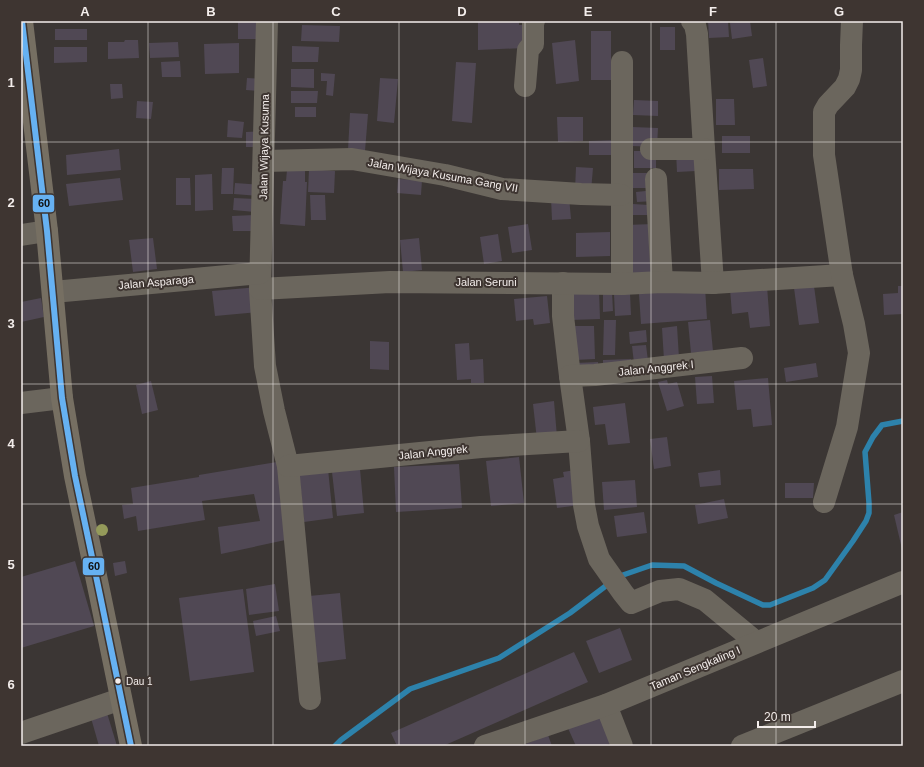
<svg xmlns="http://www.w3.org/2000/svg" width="924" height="767" font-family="Helvetica,sans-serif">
  <rect width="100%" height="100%" fill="#3b3634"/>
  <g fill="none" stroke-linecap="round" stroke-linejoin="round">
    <!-- stream -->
    <g stroke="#2d82ab" stroke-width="5.5">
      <polyline points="618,578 623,575 652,565 684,566 716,583 763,605 770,605 813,588 825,580 853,541 866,521 869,513 869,503 865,452 873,437 882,425 903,421"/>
      <polyline points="335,746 341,740 410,689 499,658 570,613 611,582"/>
    </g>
  </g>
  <!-- building -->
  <g fill="#504854">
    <rect x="238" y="21" width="23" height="18"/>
    <polygon points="478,21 519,21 519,25 529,25 524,48 478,50"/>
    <polygon points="708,21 728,21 729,37 709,38"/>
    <polygon points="743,21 750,21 752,36 732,39 730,23"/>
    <polygon points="302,25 340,26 339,42 301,41"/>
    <rect x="660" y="27" width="15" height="23"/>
    <rect x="55" y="29" width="32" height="11"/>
    <rect x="591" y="31" width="20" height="49"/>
    <polygon points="125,40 138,40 139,58 108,59 108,42 124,42"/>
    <polygon points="575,40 579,81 556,84 552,43"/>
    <polygon points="178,42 179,57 150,58 149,43"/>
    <polygon points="239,43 239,73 205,74 204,44"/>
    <polygon points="292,46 319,47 318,62 292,62"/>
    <polygon points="54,47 87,47 87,62 54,63"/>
    <polygon points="763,58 767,86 753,88 749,60"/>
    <polygon points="180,61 181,77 162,77 161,62"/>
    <polygon points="456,62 476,63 472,123 452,121"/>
    <polygon points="291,69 314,69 314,88 291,87"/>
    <polygon points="321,73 335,74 333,96 326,95 327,81 321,81"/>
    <polygon points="247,78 262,79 261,91 246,90"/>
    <polygon points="380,78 398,79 394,123 377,121"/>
    <polygon points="110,84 122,84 123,98 111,99"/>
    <polygon points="291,91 318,91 317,103 291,103"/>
    <polygon points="716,99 734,99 735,125 716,125"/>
    <polygon points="634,100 658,101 658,116 633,115"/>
    <polygon points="137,101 153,102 151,119 136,118"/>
    <rect x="295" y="107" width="21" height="10"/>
    <polygon points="350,113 368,114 365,151 348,150"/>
    <polygon points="557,117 583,117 583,141 558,142"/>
    <polygon points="228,120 244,122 242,138 227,137"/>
    <polygon points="632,127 658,128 657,147 632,146"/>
    <polygon points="263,131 263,147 246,147 246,132"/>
    <rect x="722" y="136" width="28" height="17"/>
    <polygon points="617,140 617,155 589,155 589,141"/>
    <polygon points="119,149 121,170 67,175 66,155"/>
    <polygon points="695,150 696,171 677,172 676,151"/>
    <rect x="634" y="151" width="22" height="17"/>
    <polygon points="576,167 593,168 591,191 575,190"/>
    <polygon points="222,168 234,168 233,194 221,194"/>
    <polygon points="309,169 335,171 334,193 308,192"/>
    <polygon points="719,169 753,169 754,189 719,190"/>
    <polygon points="287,170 305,171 305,182 307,182 305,226 280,224 283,181 286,181"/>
    <rect x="627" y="173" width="23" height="15"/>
    <polygon points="212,174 213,210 195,211 195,175"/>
    <polygon points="120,178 123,200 69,206 66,184"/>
    <polygon points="176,178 190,178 191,205 176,205"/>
    <polygon points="398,179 422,180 421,195 397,193"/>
    <polygon points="235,183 262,185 261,196 234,194"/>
    <polygon points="655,190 655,201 637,202 636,192"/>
    <polygon points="310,195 325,195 326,220 311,220"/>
    <polygon points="569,197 571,219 552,220 551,198"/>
    <polygon points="234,198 256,199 255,212 233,210"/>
    <polygon points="633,204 649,205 649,215 633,215"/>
    <polygon points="254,215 254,231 233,231 232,216"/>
    <polygon points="528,224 532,250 512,253 508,227"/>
    <polygon points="653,224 654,278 627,278 626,225"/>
    <polygon points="610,232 610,256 576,257 576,233"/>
    <polygon points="498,234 502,261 484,264 480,237"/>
    <polygon points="153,238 157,269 133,272 129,240"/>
    <polygon points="419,238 422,270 403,272 400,240"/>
    <polygon points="767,286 770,326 750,328 748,312 732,314 730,289"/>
    <polygon points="814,286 819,323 799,325 794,288"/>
    <polygon points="898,286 903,286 903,314 884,315 883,294 898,293"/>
    <polygon points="258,287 260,312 215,316 212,291"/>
    <polygon points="705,287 707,319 641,324 639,294"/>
    <polygon points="599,290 600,319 570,320 570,291"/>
    <polygon points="612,292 613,311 603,312 603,293"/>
    <polygon points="630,293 631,315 615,316 614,294"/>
    <polygon points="547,296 550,323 534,325 533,319 516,321 514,299"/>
    <polygon points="41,298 44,317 21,322 21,302"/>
    <polygon points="604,320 616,320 615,355 603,355"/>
    <polygon points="710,320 713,351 691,353 688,322"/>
    <polygon points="573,326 594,326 595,359 574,360"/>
    <polygon points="677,326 679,358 664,360 662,328"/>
    <polygon points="646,330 647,342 630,344 629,332"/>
    <polygon points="370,341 389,342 389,370 370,369"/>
    <polygon points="469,343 470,360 483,359 484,383 471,383 471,379 457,380 455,344"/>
    <polygon points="646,345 648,361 634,363 632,346"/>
    <polygon points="631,359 632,370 603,371 603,360"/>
    <polygon points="598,362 599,372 575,363"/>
    <polygon points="816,363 818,377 786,382 784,368"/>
    <polygon points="712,376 714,403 697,404 695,377"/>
    <polygon points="768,378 772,425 753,427 751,409 737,410 734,381"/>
    <polygon points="667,380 668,384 677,382 684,406 667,411 658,382"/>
    <polygon points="151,381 158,410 142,414 136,385"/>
    <polygon points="554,401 557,437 537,440 533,404"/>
    <polygon points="625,403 630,443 608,445 605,424 595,425 593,407"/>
    <polygon points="667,437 671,466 654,469 650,439"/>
    <polygon points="519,457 524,503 491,506 486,461"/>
    <polygon points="283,461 290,539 221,554 218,527 260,521 254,494 202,501 205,520 138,531 136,516 124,519 122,505 133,504 131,488 199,477 199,475"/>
    <polygon points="459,464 462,508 396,512 394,467"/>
    <polygon points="328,469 333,518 304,522 299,472"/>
    <polygon points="360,469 364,513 337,516 332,472"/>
    <polygon points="575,470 580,505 557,508 553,479 564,477 563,472"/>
    <polygon points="720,470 721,485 700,487 698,473"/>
    <polygon points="635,480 637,507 604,510 602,482"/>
    <polygon points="785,483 814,483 813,498 785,498"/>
    <polygon points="724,499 728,518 698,524 695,505"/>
    <polygon points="644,512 647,533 617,537 614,516"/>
    <polygon points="903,512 903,549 902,549 894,515"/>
    <polygon points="75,561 94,626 21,648 21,577"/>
    <polygon points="125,561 127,573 115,576 113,563"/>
    <polygon points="275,584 279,611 249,615 246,589"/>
    <polygon points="243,589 254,672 190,681 179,598"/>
    <polygon points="340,593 346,659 315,663 309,596"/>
    <polygon points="276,616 280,631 256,636 253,621"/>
    <polygon points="620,628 632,660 599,673 586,641"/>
    <polygon points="574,652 588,682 443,746 397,746 391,733"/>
    <polygon points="600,711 614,742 604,746 576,746 567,726"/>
    <polygon points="107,713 117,746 99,746 91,718"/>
    <polygon points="548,735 552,746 524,746 523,745"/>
  </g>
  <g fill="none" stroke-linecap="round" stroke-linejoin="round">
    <!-- minor -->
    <g stroke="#6b665d" stroke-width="22">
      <polyline points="267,21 260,289 265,366 274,411 288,466 310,699"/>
      <polyline points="692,21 695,25 697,34 704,149 713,283"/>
      <polyline points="622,62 622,284"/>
      <polyline points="525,86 528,50 533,44 533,23 534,21"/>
      <polyline points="651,149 704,149"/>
      <polyline points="264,161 352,159 445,175 502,189 581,194 621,195"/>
      <polyline points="656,179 662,282"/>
      <polyline points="21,235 47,231"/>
      <polyline points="563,283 563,316 570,376 579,441 584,505 588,526 599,559 623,593 631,603 660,591 679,589 705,600 756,642"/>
      <polyline points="260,289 390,282 622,284 662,282 713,283 842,275"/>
      <polyline points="53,292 260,273"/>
      <polyline points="570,376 595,375 742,358"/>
      <polyline points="21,403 62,398"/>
      <polyline points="288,466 481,447 579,441"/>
      <polyline points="824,502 847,427 859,353 854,324 842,275 824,155 824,112 828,105 845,87 849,79 851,70 851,45 852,21"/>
      <polyline points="606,705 622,746"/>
      <polyline points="21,733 121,699"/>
      <polyline points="485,746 606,705 903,582"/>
      <polyline points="742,746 903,681"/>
    </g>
    <!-- major -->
    <polyline stroke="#766f62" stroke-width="22" points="22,21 47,231 62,398 75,476 100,595 131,746"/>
    <!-- bus-1 casing -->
    <g stroke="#3e3531" stroke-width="9">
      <polyline id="bus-1" points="22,21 47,231 62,398 75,476 100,595 131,746"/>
    </g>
    <!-- bus-1 -->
    <use href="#bus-1" stroke="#66b1f2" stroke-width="6"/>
  </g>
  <!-- trees -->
  <circle fill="#949a5a" cx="102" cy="530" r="6"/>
  <!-- grid -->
  <path fill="none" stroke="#f3edeb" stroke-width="1" stroke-opacity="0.55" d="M148,21v725M273,21v725M399,21v725M525,21v725M651,21v725M776,21v725M21,142h882M21,263h882M21,384h882M21,504h882M21,624h882"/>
  <!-- markers -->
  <circle fill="#f3edeb" stroke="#3e3531" stroke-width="1.5" cx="118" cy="681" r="3.5"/>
  <g text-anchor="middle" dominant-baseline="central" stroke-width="4" stroke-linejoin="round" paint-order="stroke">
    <!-- bus labels -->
    <g font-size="10" fill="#f3edeb" stroke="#3e3531" text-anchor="start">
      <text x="126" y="681">Dau 1</text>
    </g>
    <!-- street labels -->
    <g font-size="11" fill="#f3edeb" stroke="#3e3531">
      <text transform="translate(264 147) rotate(-89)">Jalan Wijaya Kusuma</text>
      <text transform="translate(443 175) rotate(10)">Jalan Wijaya Kusuma Gang VII</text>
      <text transform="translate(156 282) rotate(-5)">Jalan Asparaga</text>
      <text x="486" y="282">Jalan Seruni</text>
      <text transform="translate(656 368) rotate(-6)">Jalan Anggrek I</text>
      <text transform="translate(433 452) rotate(-6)">Jalan Anggrek</text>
      <text transform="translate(695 668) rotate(-23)">Taman Sengkaling I</text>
    </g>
  </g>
  <g stroke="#3e3531" stroke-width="1.5">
    <rect x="32" y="194" width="23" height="19" rx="4" fill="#66b1f2"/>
    <rect x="82" y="557" width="23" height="19" rx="4" fill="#66b1f2"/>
  </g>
  <g font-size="11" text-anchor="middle" font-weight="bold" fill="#111">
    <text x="44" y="207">60</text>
    <text x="94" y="570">60</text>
  </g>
  <!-- border -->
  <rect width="924" height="767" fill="none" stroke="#3e3531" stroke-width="44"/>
  <!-- scale -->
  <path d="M758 721v6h57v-6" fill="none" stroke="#f3edeb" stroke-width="2"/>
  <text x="764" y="721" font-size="12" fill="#f3edeb" stroke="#3e3531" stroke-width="3" paint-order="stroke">20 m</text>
  <rect x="22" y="22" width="880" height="723" fill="none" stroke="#f3edeb" stroke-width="1.5"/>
  <g font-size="13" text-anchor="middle" font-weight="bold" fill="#f3edeb">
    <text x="85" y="16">A</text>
    <text x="211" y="16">B</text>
    <text x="336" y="16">C</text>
    <text x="462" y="16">D</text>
    <text x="588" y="16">E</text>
    <text x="713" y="16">F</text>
    <text x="839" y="16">G</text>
    <text x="11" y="87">1</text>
    <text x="11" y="207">2</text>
    <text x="11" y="328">3</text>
    <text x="11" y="448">4</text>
    <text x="11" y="569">5</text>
    <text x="11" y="689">6</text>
  </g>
</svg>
